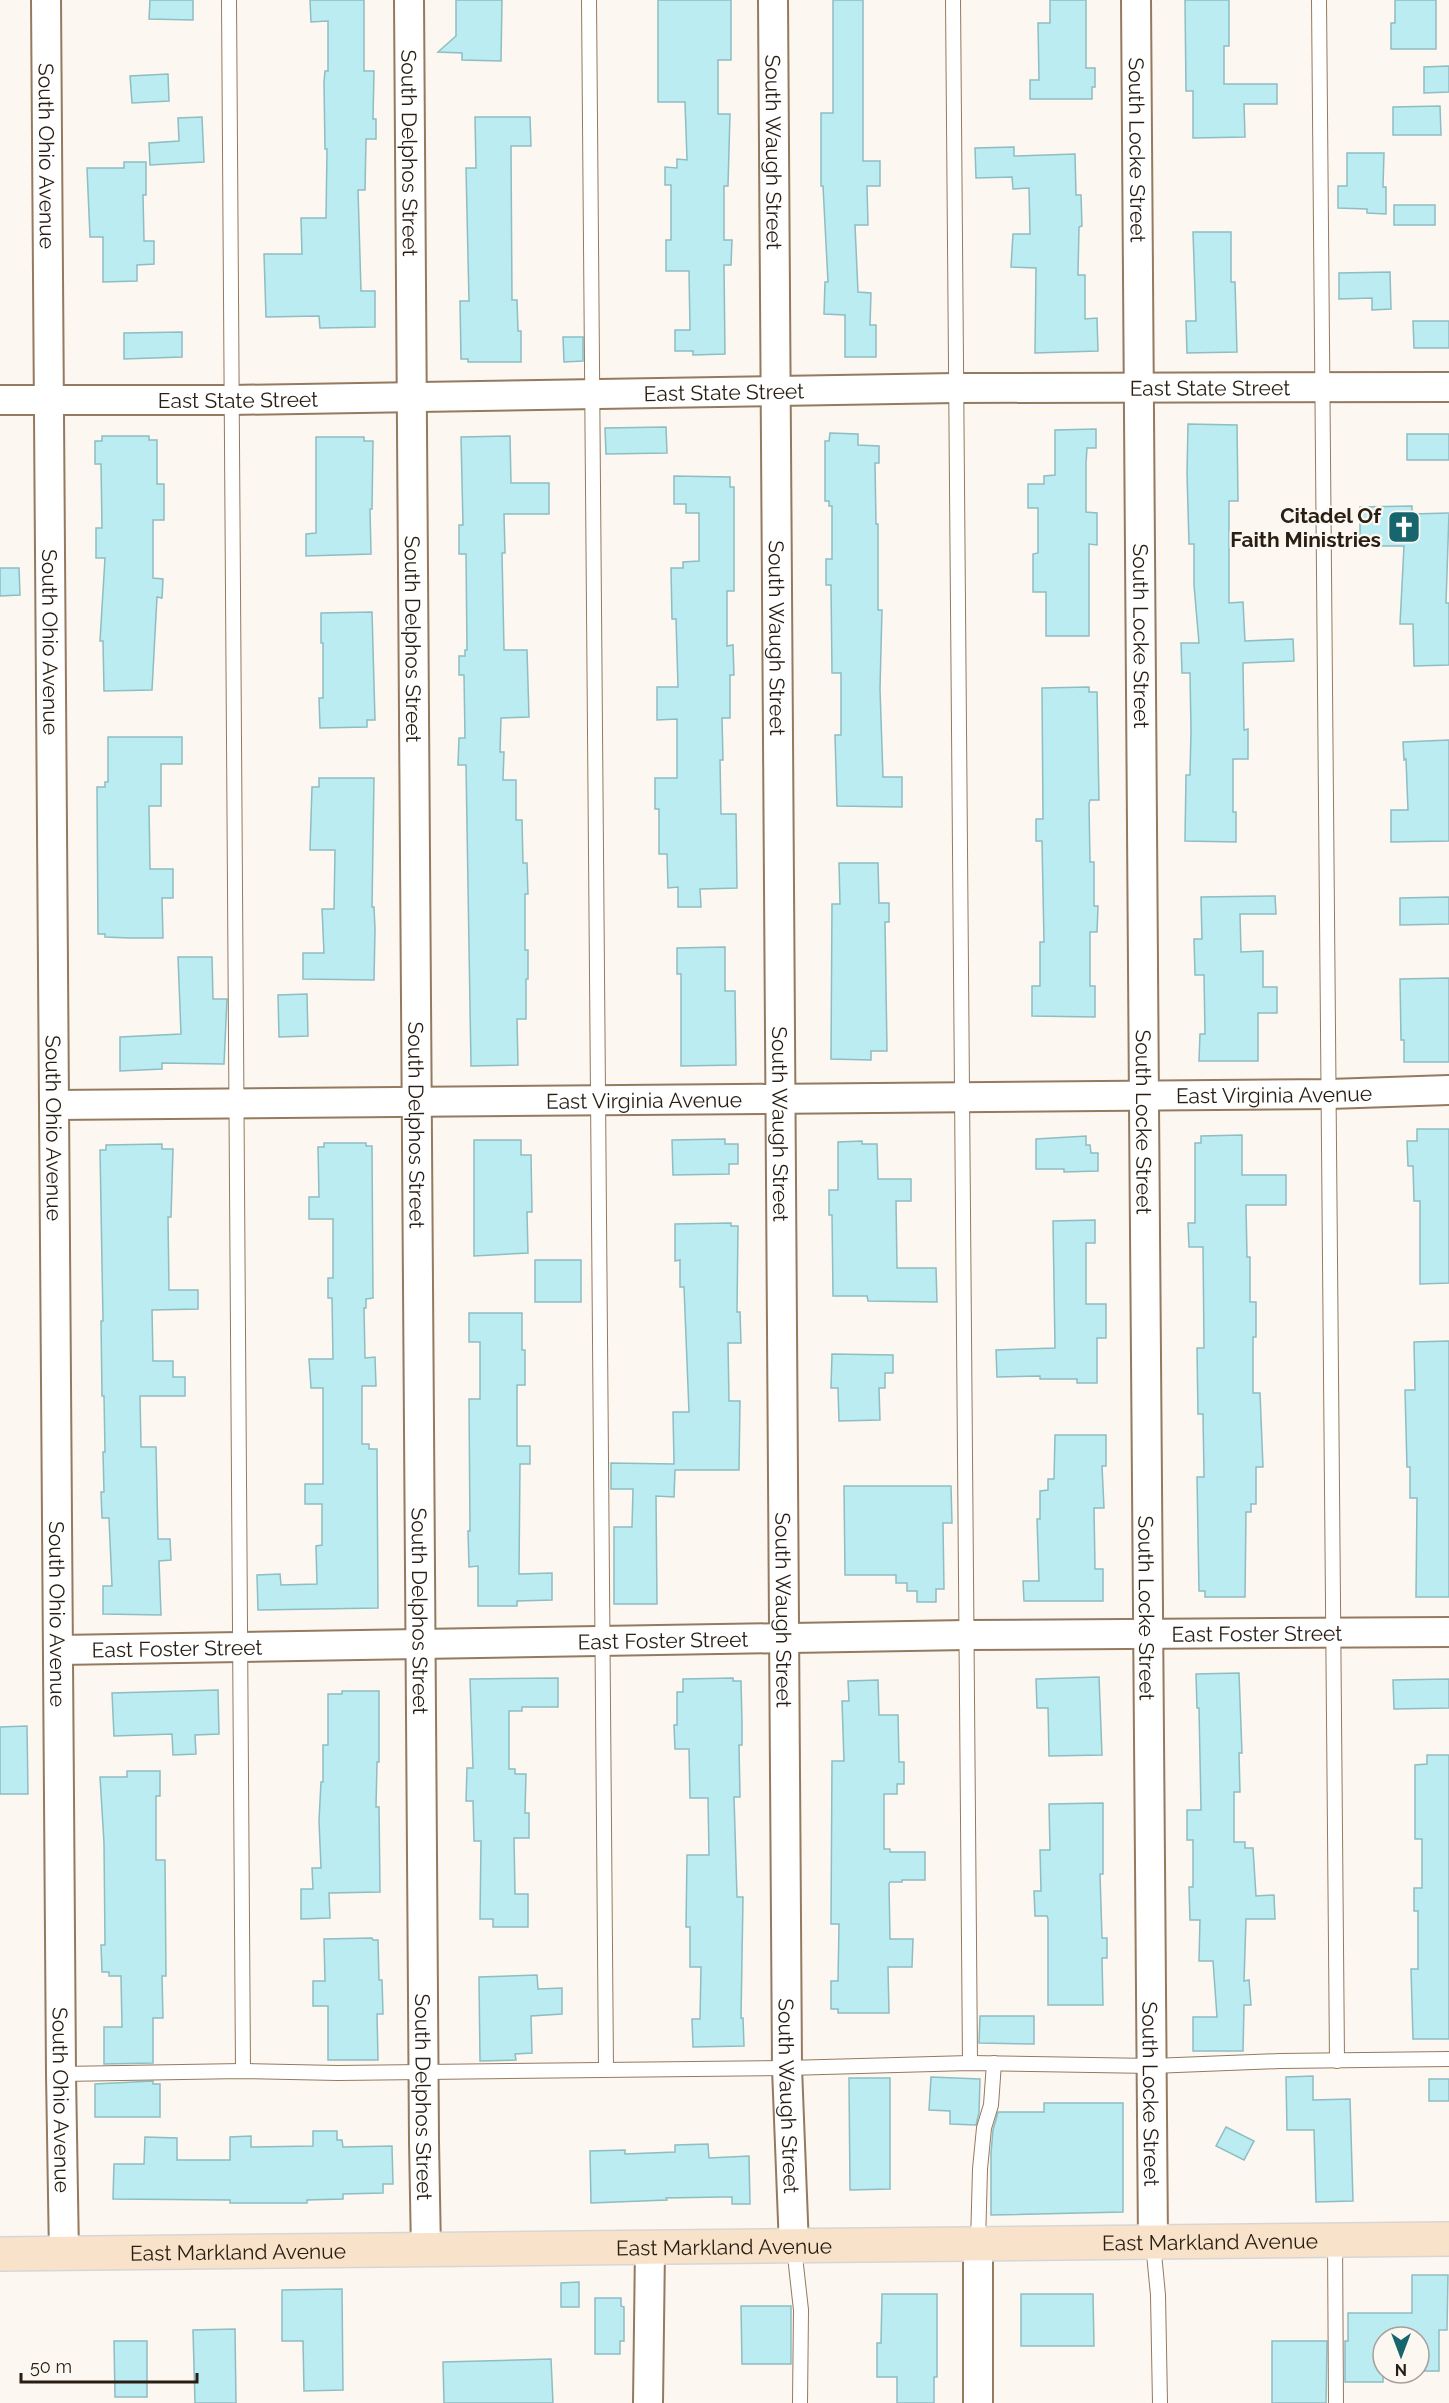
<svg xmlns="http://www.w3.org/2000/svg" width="1449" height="2403" font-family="Raleway,sans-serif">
  <rect width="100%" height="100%" fill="#fcf7f1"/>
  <!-- building -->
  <g fill="#bbecf1" stroke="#8ebdc2" stroke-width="1.5">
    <polygon points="150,0 193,0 193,20 149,19"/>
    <polygon points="310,0 364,0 364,71 374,71 373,119 376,119 376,139 366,139 365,190 358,190 361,291 375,291 375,327 320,328 319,316 266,317 264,254 302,254 301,218 326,218 327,149 325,149 324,82 325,71 328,71 328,21 311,22"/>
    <polygon points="456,0 502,0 501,61 462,60 462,53 438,52 456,36"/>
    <polygon points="658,0 731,0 731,60 718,60 718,114 730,114 728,186 724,186 724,240 732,240 731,265 724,265 725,354 693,355 693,351 675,351 675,330 690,330 689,271 666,271 666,240 671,240 671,185 665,185 665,167 677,168 677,159 687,160 685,102 658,102"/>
    <polygon points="833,0 863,0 863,161 880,161 880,186 867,186 868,225 855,225 858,292 871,293 870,325 876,325 876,357 845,357 845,315 824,314 825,282 828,282 823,186 821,186 821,113 833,113"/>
    <polygon points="1050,0 1086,0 1086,68 1095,68 1095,87 1092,87 1092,99 1030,99 1030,80 1039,80 1038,23 1050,23"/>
    <polygon points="1185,0 1229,0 1229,46 1224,46 1224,84 1277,84 1277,104 1244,104 1245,137 1193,138 1193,91 1186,91"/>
    <polygon points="1395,0 1436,0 1436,49 1391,49 1391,23 1395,23"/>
    <polygon points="1449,66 1449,92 1424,93 1424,67"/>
    <polygon points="168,74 169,101 132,103 130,76"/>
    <polygon points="1440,106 1441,135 1393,135 1393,107"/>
    <polygon points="202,117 204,162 150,165 149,143 179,141 178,118"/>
    <polygon points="475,117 530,117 531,146 511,146 512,300 517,300 518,331 521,331 521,362 468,362 468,359 461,359 460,301 469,301 466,168 476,168"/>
    <polygon points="1014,147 1014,156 1075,154 1076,195 1081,195 1082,226 1079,227 1078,275 1085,275 1085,319 1097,318 1098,351 1035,353 1036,268 1011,267 1013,234 1030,234 1029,188 1013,189 1012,177 976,178 975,148"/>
    <polygon points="1347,153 1384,153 1383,187 1386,187 1386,214 1367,213 1367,209 1338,208 1338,186 1347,186"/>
    <polygon points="124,162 146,162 146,195 143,195 144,241 154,241 154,264 137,265 137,281 103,282 103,237 90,237 87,168 124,168"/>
    <rect x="1394" y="205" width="41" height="20"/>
    <polygon points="1193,232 1231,232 1231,282 1235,282 1237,352 1187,353 1186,321 1196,321"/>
    <polygon points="1390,272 1391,309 1372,310 1372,298 1339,299 1339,273"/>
    <polygon points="1413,321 1449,321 1449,348 1414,348"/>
    <polygon points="182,332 182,357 124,359 124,333"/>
    <polygon points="563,337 583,337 583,361 564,362"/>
    <polygon points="1188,424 1237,425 1238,501 1229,501 1229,603 1243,602 1245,641 1293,639 1294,661 1243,663 1244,730 1248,729 1248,759 1233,759 1233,812 1236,812 1236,842 1185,841 1186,775 1190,775 1191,730 1190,673 1182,673 1181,643 1199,643 1194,585 1194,544 1189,544 1187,473"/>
    <polygon points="666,427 667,453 606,454 605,428"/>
    <polygon points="1096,429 1096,448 1087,448 1086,463 1086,512 1097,513 1097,545 1089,544 1089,636 1046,636 1046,592 1033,592 1033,554 1038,553 1038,508 1028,508 1028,484 1044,484 1044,476 1055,475 1055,430"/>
    <polygon points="830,433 858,434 858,445 879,446 879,463 875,463 876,524 878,524 878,610 882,610 880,689 883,777 902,777 902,807 837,806 835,735 841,735 841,673 832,673 831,585 826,585 826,559 832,559 832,506 829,506 829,501 825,501 825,441 829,441"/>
    <rect x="1407" y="434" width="42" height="26"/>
    <polygon points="102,436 149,436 149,440 157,440 157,484 164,484 164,520 153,520 153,578 163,579 162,598 157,597 152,690 104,691 103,641 100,641 105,558 96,558 96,528 102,528 101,464 95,464 95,441 102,441"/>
    <polygon points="510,436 511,483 549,483 549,514 504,514 505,553 502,553 504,650 527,650 529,717 501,718 500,752 504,752 503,780 516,780 516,820 522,820 523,863 527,863 528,894 525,894 525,950 528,950 528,979 526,979 526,1019 517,1019 518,1065 471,1066 466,765 458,765 459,738 465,738 464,675 459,675 459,656 465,656 465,650 467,650 466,554 459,554 459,525 463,525 461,437"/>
    <polygon points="316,437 364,437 364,441 373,441 372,509 370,509 371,554 306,556 306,534 316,533"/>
    <polygon points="674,476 730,477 730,487 734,487 734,591 727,591 727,646 733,645 734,675 730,675 730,718 722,718 723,760 720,760 721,814 736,814 737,888 700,889 701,907 678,907 678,887 668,888 667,854 659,854 659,809 655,809 655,778 677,778 677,719 657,720 657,687 678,687 676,619 672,619 671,568 683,568 683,562 699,561 699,513 686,513 686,504 674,504"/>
    <polygon points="1412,506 1412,514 1449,513 1446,603 1449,603 1449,665 1414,666 1413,624 1400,624 1404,546 1360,546 1360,507"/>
    <polygon points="0,568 19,568 20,595 0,596"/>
    <polygon points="372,612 375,720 367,720 367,727 320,728 319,698 323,698 323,643 321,643 321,613"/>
    <polygon points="1089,687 1089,692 1097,692 1099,800 1090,800 1089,804 1090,862 1094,862 1094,906 1098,906 1097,932 1090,932 1090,986 1095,986 1095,1017 1032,1016 1032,986 1040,986 1040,942 1044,942 1042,841 1036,841 1036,819 1043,819 1042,688"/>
    <polygon points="108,737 182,737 182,764 161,764 161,806 149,806 150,869 173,869 173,898 162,898 163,938 130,938 105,937 105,934 98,934 97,787 105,787 105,782 108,782"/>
    <polygon points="1449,740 1449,841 1391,842 1391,810 1408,810 1406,759 1404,760 1403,742"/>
    <polygon points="319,778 374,778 372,907 374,907 375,929 374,980 303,979 303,953 324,953 322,909 334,909 335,850 310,850 312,787 319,787"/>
    <polygon points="839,863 878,863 879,903 889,903 889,922 885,922 887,1051 871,1051 871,1060 831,1059 832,904 840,904"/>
    <polygon points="1275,896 1276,914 1240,914 1241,952 1263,951 1263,987 1277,987 1277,1013 1258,1013 1258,1061 1199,1061 1200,1034 1205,1034 1204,975 1195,975 1194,939 1202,939 1201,897"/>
    <polygon points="1449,897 1449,924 1400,925 1400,898"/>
    <polygon points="725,947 725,991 735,991 736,1065 681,1066 681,974 677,974 677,948"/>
    <polygon points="178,957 212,957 213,999 227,999 224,1064 162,1063 162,1069 120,1071 120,1037 181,1034"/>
    <polygon points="1449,978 1449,1062 1404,1062 1404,1040 1401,1040 1400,979"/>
    <polygon points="307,994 308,1036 279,1037 278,995"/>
    <polygon points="1417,1129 1449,1129 1449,1283 1420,1284 1420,1201 1414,1201 1413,1166 1408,1166 1407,1141 1417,1141"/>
    <polygon points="1242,1135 1242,1175 1286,1175 1286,1205 1246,1205 1247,1257 1250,1257 1250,1302 1256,1302 1256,1337 1253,1337 1253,1393 1260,1393 1263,1467 1256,1467 1256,1504 1251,1504 1251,1512 1246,1512 1245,1597 1205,1597 1205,1591 1199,1591 1197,1477 1204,1477 1203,1414 1198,1414 1197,1348 1204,1348 1203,1247 1189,1247 1188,1223 1195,1223 1195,1143 1201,1143 1201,1136"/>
    <polygon points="1086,1136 1086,1145 1090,1145 1091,1153 1098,1153 1098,1171 1064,1172 1064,1169 1036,1169 1036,1139"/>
    <polygon points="725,1139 725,1144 738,1144 738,1164 729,1164 729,1174 673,1175 672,1140"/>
    <polygon points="474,1140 521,1140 521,1155 531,1155 532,1212 527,1212 528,1253 474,1256"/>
    <polygon points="862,1141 862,1144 877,1144 878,1179 911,1179 911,1201 896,1201 897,1268 936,1268 937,1302 868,1301 867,1296 833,1296 832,1215 829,1215 829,1190 838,1190 838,1142"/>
    <polygon points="324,1143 366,1143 366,1146 372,1146 373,1298 366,1299 366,1308 364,1308 365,1358 375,1357 376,1386 362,1386 362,1444 369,1444 369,1449 377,1449 378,1608 258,1610 257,1575 280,1574 281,1585 317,1584 316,1546 322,1545 322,1504 305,1504 305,1484 323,1484 323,1388 311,1388 309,1359 333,1359 332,1298 328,1298 328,1278 333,1278 333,1219 309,1219 309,1197 319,1197 318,1147 324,1147"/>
    <polygon points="162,1144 162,1149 173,1149 171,1217 168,1217 169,1290 198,1290 198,1309 152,1310 153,1361 173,1361 173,1377 185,1377 185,1396 140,1396 141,1447 156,1447 158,1539 170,1539 171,1560 159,1561 161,1615 103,1614 103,1586 112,1586 109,1518 102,1518 101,1492 104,1492 103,1452 105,1452 104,1396 102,1396 101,1321 103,1321 100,1150 106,1150 106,1145"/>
    <polygon points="1095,1220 1095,1243 1086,1243 1086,1304 1106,1304 1106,1338 1097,1338 1097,1383 1077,1383 1077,1379 1040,1379 1040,1376 997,1377 996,1350 1055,1348 1053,1221"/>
    <polygon points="731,1223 731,1226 738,1226 737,1312 740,1312 741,1343 728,1343 729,1401 740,1401 739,1470 675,1470 674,1497 656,1496 657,1604 614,1604 614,1527 632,1527 633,1489 611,1489 611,1463 674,1464 673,1412 689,1412 684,1287 680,1287 680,1260 675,1261 675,1224"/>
    <rect x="535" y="1260" width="46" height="42"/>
    <polygon points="469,1313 522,1313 522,1350 525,1350 525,1385 517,1385 517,1446 530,1446 530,1464 520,1464 519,1574 552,1573 552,1600 517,1601 517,1606 478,1606 478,1566 469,1567 468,1531 470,1531 469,1399 480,1399 480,1342 469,1342"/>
    <polygon points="1449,1341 1449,1597 1416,1597 1417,1498 1410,1498 1410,1467 1407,1467 1405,1390 1415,1390 1414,1342"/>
    <polygon points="832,1354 893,1355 893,1373 885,1373 885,1388 879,1388 880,1420 839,1421 838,1388 831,1388"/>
    <polygon points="1055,1435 1106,1435 1106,1466 1102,1466 1104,1508 1094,1508 1095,1569 1103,1569 1103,1601 1024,1601 1023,1581 1039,1581 1037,1519 1040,1519 1040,1491 1048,1490 1048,1479 1054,1479"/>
    <polygon points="844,1486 951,1486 952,1523 943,1523 944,1589 936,1589 936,1602 917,1602 917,1591 907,1591 907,1583 896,1583 896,1575 845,1575"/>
    <polygon points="1239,1673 1242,1753 1239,1753 1240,1792 1234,1792 1234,1842 1245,1842 1245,1848 1253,1848 1256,1896 1274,1895 1275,1919 1246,1919 1244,1981 1249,1980 1251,2005 1244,2005 1243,2051 1193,2051 1193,2017 1217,2017 1213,1961 1199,1961 1200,1920 1190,1920 1189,1887 1193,1887 1193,1840 1187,1840 1187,1810 1201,1810 1199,1708 1197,1708 1196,1674"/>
    <polygon points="1099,1677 1102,1755 1049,1756 1048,1708 1037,1708 1036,1679"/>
    <polygon points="558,1678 558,1707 522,1707 522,1711 509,1711 509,1769 515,1769 515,1774 526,1774 525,1813 529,1813 529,1838 514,1838 515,1894 528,1894 528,1927 493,1927 493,1919 480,1919 481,1841 474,1841 473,1801 466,1801 467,1768 473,1768 470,1679"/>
    <polygon points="733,1678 733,1681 741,1681 742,1723 742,1745 739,1745 740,1797 734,1797 737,1897 743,1897 741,2018 743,2018 744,2046 693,2047 692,2019 700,2019 701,1967 690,1967 690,1927 686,1927 687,1855 709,1855 708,1798 690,1798 689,1749 675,1749 674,1725 677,1725 677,1692 683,1692 683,1679"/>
    <polygon points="1449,1679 1449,1708 1394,1709 1393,1680"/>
    <polygon points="878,1680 879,1715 898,1715 899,1762 904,1762 904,1784 897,1784 897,1794 884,1794 884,1849 890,1849 890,1852 925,1852 925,1880 902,1880 902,1882 890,1882 889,1884 890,1939 913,1939 912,1967 888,1967 889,2013 838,2013 838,2009 831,2009 831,1981 838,1981 839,1924 831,1924 832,1761 844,1761 842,1701 849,1701 848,1681"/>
    <polygon points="218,1690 219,1734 195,1735 196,1754 173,1755 172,1734 114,1736 112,1693"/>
    <polygon points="342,1691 379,1691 379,1762 377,1762 376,1807 379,1807 380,1892 329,1893 330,1918 301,1919 301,1889 313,1889 312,1868 321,1868 319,1821 321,1782 323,1782 323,1745 328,1745 328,1694 342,1694"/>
    <polygon points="27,1726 28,1794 0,1794 0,1727"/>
    <polygon points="1427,1755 1449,1755 1449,2039 1413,2039 1411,1969 1418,1969 1418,1911 1414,1911 1414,1888 1422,1888 1422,1839 1415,1839 1415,1765 1427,1764"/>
    <polygon points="127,1771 160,1771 160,1796 156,1796 156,1860 165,1860 166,1976 162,1976 163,2018 153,2018 153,2063 104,2064 104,2027 122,2027 121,1976 109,1976 109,1972 102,1972 101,1945 105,1945 104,1843 100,1777 127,1777"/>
    <polygon points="1103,1803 1103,1874 1100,1874 1102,1938 1107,1938 1107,1958 1102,1958 1103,2005 1048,2005 1048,1919 1047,1916 1035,1916 1034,1891 1041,1891 1040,1850 1050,1850 1049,1804"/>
    <polygon points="372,1938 373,1940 378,1940 379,1980 382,1980 383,2014 377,2014 378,2060 328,2060 328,2006 313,2006 313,1981 325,1981 324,1939"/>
    <polygon points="537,1975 538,1989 562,1988 562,2014 531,2016 532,2053 515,2054 516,2060 480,2061 479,1977"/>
    <polygon points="980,2016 1034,2016 1034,2044 979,2043"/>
    <polygon points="1313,2076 1313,2100 1350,2099 1353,2201 1316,2202 1314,2130 1287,2130 1286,2077"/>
    <polygon points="931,2077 980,2079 979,2113 976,2125 950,2124 950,2111 929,2110"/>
    <polygon points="849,2078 890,2078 890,2189 850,2190"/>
    <rect x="1429" y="2079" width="20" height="22"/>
    <polygon points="153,2081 153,2084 160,2084 160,2117 95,2117 95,2084"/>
    <polygon points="1044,2103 1123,2103 1123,2212 991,2215 991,2153 993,2130 998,2112 1044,2112"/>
    <polygon points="1226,2127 1254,2141 1244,2160 1216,2146"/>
    <polygon points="313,2131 337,2131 337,2140 342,2140 343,2147 392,2146 393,2184 383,2184 383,2193 343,2194 343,2199 307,2200 307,2203 230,2203 230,2200 113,2199 114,2164 144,2164 145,2137 177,2138 177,2160 230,2160 230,2137 251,2136 251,2147 313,2146"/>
    <polygon points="708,2144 709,2158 749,2156 750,2204 732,2204 732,2197 722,2197 666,2198 667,2200 591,2203 590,2151 625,2150 625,2154 675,2152 675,2145"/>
    <polygon points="1412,2275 1448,2275 1447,2330 1439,2330 1439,2371 1419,2371 1419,2337 1383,2337 1383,2382 1345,2382 1345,2341 1348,2341 1348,2313 1412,2313"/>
    <polygon points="579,2282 579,2307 561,2307 561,2283"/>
    <polygon points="342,2289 343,2390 304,2391 303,2341 282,2341 282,2290"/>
    <polygon points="882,2294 937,2294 937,2377 934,2377 934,2403 897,2403 897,2377 877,2377 877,2343 881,2343"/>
    <polygon points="1021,2294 1093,2294 1094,2346 1021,2346"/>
    <polygon points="595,2298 621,2298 621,2306 624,2307 624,2341 620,2341 620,2354 595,2354"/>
    <polygon points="741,2306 791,2306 791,2364 742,2364"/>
    <polygon points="235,2329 236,2403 195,2403 193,2330"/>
    <polygon points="114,2341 147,2341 147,2397 115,2397"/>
    <polygon points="1272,2341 1327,2341 1326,2403 1272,2403"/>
    <polygon points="551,2359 553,2403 444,2403 443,2362"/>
  </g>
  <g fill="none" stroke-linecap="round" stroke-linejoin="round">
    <!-- service casing -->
    <g stroke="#947a5f" stroke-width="16">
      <g id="service">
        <polyline points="229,0 243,2071"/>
        <polyline points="589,0 606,2069"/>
        <polyline points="953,0 970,2063"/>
        <polyline points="1319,0 1337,2061"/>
        <polyline points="61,2074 243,2071 338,2073 787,2068 970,2063 1152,2066 1280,2061 1449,2059"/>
        <polyline points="1335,2240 1336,2403"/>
        <polyline points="1153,2243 1158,2295 1160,2403"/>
        <polyline points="978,2244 980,2169 984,2128 991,2105 994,2063"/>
        <polyline points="794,2247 801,2310 800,2403"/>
      </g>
    </g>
    <!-- minor casing -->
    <g stroke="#947a5f" stroke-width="32">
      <g id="minor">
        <path id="s1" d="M46,0l15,2074 3,181"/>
        <path id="s2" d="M409,0l15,2141 2,110"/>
        <path id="s3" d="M773,0l14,2068 7,179"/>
        <path id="s4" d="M1136,0c9,748 7,1495 17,2243"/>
        <path id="s5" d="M0,400h232l724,-12 493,-1"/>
        <path id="s6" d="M54,1105l1275,-11 120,-4"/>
        <path id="s7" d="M59,1650l908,-15 482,-3"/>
        <polyline points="978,2246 978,2403"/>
        <polyline points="648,2403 650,2248"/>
      </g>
    </g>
    <!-- primary casing -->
    <g stroke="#d8d6d5" stroke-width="36">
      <g id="primary">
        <path id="s8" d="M0,2254l1449,-15"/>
      </g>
    </g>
    <!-- service -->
    <use href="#service" stroke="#fff" stroke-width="14"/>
    <!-- minor -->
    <use href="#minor" stroke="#fff" stroke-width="28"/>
    <!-- primary -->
    <use href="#primary" stroke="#f9e2ca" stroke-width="33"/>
  </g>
  <!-- icons -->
  <defs>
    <g id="church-square" transform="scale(1.725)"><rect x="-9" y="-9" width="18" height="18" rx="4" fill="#18666d" stroke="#fcf7f1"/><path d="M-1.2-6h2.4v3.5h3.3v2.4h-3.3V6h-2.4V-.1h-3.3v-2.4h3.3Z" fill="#fff"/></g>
  </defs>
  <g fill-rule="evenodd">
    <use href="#church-square" x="1404" y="527"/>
  </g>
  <g text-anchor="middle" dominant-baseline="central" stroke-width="4.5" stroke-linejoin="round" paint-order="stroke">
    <!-- street labels -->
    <g font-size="21" fill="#281e13" stroke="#fcf7f1">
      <text stroke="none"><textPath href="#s4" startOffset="150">South Locke Street</textPath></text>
      <text stroke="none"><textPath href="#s3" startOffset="152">South Waugh Street</textPath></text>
      <text stroke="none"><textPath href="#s2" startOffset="153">South Delphos Street</textPath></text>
      <text stroke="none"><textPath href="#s1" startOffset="156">South Ohio Avenue</textPath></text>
      <text stroke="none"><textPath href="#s5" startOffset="1210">East State Street</textPath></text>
      <text stroke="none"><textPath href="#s5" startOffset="724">East State Street</textPath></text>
      <text stroke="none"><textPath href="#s5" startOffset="238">East State Street</textPath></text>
      <text stroke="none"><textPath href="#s4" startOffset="636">South Locke Street</textPath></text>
      <text stroke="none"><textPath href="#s3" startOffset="638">South Waugh Street</textPath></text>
      <text stroke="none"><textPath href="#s2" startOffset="639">South Delphos Street</textPath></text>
      <text stroke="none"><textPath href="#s1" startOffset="642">South Ohio Avenue</textPath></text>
      <text stroke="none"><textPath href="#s6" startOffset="1220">East Virginia Avenue</textPath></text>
      <text stroke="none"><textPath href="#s6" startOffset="590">East Virginia Avenue</textPath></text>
      <text stroke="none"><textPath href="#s4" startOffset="1122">South Locke Street</textPath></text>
      <text stroke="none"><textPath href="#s3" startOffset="1124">South Waugh Street</textPath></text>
      <text stroke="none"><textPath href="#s2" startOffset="1125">South Delphos Street</textPath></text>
      <text stroke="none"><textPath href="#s1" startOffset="1128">South Ohio Avenue</textPath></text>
      <text stroke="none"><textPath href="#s4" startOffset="1608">South Locke Street</textPath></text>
      <text stroke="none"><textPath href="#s3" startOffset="1610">South Waugh Street</textPath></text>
      <text stroke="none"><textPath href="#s2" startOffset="1611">South Delphos Street</textPath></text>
      <text stroke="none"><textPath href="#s1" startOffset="1614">South Ohio Avenue</textPath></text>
      <text stroke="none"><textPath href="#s7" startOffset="1198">East Foster Street</textPath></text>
      <text stroke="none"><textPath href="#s7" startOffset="604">East Foster Street</textPath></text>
      <text stroke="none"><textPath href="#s7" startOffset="118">East Foster Street</textPath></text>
      <text stroke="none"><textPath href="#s4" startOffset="2094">South Locke Street</textPath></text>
      <text stroke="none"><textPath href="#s3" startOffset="2096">South Waugh Street</textPath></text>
      <text stroke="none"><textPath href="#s2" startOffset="2097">South Delphos Street</textPath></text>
      <text stroke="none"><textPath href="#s1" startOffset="2100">South Ohio Avenue</textPath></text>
      <text stroke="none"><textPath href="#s8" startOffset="1210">East Markland Avenue</textPath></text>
      <text stroke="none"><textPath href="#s8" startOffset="724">East Markland Avenue</textPath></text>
      <text stroke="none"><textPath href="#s8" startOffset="238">East Markland Avenue</textPath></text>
    </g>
    <!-- poi labels -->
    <g font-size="21" font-weight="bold" fill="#281e13" stroke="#fcf7f1" text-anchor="end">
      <text x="1381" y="515">Citadel Of<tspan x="1381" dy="24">Faith Ministries</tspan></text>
    </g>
  </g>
  <!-- north arrow -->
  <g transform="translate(1401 2355) rotate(180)"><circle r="28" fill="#fcf7f1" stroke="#a7a098" stroke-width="1.5"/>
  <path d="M0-4.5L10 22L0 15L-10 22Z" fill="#18666d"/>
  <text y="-9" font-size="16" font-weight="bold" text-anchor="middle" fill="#281e13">N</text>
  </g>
  <!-- scale -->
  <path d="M21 2373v9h176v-9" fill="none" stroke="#281e13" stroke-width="3"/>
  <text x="30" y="2373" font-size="18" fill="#281e13" stroke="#fcf7f1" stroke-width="4.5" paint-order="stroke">50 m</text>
</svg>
